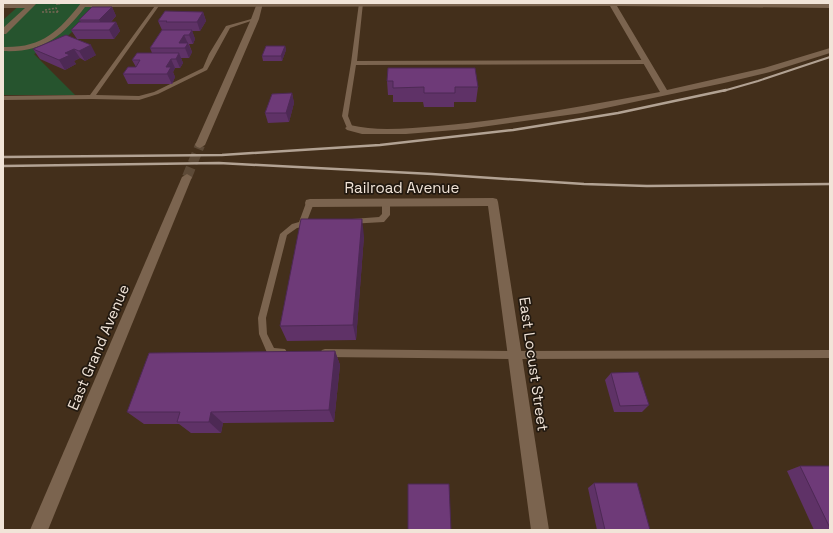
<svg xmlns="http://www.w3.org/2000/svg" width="833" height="533" font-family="'Space Grotesk',sans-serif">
  <rect width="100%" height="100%" fill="#432f1b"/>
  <!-- green -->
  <path fill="#26542e" d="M22,3h76c-23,26 -30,39 -64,51l41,41h-72v-75z"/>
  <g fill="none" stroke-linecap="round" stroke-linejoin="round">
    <!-- secondary-tunnel -->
    <polyline stroke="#5d4a37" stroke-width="10" stroke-dasharray="10 5" stroke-linecap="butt" points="187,177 200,145"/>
    <!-- path -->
    <g stroke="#786755" stroke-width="1.5" stroke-dasharray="2 1.5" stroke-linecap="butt">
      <polyline points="57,3 57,5 61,3"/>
      <polyline points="45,10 56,8 58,12"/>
      <polyline points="42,12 59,12"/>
    </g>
    <!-- lane -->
    <g fill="#7b644f" fill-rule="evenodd">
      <polygon points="157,3 161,3 96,95 139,96 154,92 203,68 209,54 226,26 255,18 257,19 230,28 207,70 158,94 139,100 92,99 3,100 3,96 90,95"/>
      <polygon points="359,3 363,3 357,61 646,60 649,62 646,64 356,65 348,116 353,128 350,130 347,128 342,116 351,63"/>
      <polygon points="386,199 390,202 390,215 384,222 349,224 348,222 352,219 379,217 382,214 382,202"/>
      <path d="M310,200l4,3 -7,18h6l1,2 -1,2 -16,3 -10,7 -21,83 1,16 7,14 11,1 2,3 -2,3c-5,2 -12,2 -17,0l-9,-21 -1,-16 22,-84 12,-10 7,-2 7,-19z"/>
      <polygon points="325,349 515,351 830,350 830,358 515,359 325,357 322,356 320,353 322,350"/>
    </g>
    <!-- street -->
    <g fill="#7b644f" fill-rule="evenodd">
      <polygon points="30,3 37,3 6,34 3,34 3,28 25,8 3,8 3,4"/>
      <path d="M81,3l749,1v4l-213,-2 50,84 97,-22 66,-20v5l-60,19 -46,11 -142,30 -115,16 -61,5h-44l-15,-4 -2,-2 5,-3c28,7 59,3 88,1 75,-7 148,-20 222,-34l-50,-86 -525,1c-23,30 -43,46 -82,44v-4c39,1 55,-15 78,-44z"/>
      <polygon points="493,198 497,199 498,202 549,530 531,530 488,206 310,207 306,206 305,203 306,200 310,199"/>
    </g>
    <!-- secondary -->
    <g fill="#7b644f" fill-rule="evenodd">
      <polygon points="257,3 263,3 259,19 205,145 200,148 197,147 195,145 251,19"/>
      <polygon points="187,174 192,177 48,530 30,530 182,177"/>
    </g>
    <!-- rail-far1 -->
    <polyline stroke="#b2a293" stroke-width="2" points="723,91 758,81 830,57"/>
    <!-- rail -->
    <g stroke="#b2a293" stroke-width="2.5">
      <polyline points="3,157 222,155 380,145 513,130 618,113 726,90"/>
      <polyline points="3,166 219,163 432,174 584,184 647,186 830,184"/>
    </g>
  </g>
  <!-- wall -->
  <g fill="#5f3267">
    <polygon points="112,7 116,16 111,22 116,22 120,31 114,39 77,39 71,30 81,22 79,20"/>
    <polygon points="203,12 206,21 200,31 192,31 195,39 193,44 189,44 192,52 189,58 181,58 183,63 180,68 175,68 173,72 175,77 172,84 128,84 123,74 136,67 132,60 152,53 150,48 162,30 158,21"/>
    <polygon points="66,35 96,55 85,61 80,58 74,61 76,64 65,70 40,59 33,49"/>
    <polygon points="285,46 286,50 282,61 263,61 262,56"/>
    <polygon points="388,68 478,87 476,102 454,102 454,107 424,107 423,102 393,102 393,95 388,95 387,81"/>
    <polygon points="292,93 294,103 289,122 268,123 265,113"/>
    <polygon points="364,236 356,340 287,341 280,326"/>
    <polygon points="335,351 340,365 334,422 223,423 221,433 191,433 179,424 144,424 127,412"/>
    <polygon points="611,373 649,405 642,412 614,412 605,380"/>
    <polygon points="800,466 830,466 830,530 814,530 787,471"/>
    <polygon points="594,483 650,530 597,530 588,488"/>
  </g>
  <!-- shaded-wall -->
  <g fill="#4d2954">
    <polygon points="112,7 116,16 104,29 99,20"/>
    <polygon points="203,12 206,21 200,31 197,22"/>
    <polygon points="116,22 120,31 114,39 109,30"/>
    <polygon points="192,30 195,39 193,44 189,35"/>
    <polygon points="184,35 192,52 189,58 185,48 179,43"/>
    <polygon points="91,45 96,55 85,61 79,51"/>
    <polygon points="285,46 286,50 282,61 281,56"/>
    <polygon points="74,49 80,58 74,61 76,64 65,70 59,60 65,53"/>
    <polygon points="179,53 183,63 180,68 176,59"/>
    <polygon points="171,59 175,68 173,72 175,77 172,84 167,74 166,67"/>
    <polygon points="292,93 294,103 289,122 286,113"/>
    <polygon points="362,219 364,236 356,340 353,325"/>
    <polygon points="335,351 340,365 334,422 329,410"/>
    <polygon points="211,412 223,423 221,433 209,422"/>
  </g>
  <!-- building -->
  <g fill="#6e3a78" stroke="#4d2954">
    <polygon points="92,7 112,7 99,20 79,20"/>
    <polygon points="165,11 203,12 197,22 166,22 167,21 158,21"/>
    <polygon points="79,22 116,22 109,30 71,30"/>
    <polygon points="162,30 192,30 189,35 184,35 179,43 188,43 185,48 150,48"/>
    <polygon points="66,35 91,45 79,51 74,49 65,53 70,55 59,60 33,49"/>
    <polygon points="266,46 285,46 281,56 262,56"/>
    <polygon points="137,53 179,53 176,59 171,59 166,67 171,67 167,74 123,74 128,67 136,67 140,60 132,60"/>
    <polygon points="388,68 475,68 478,87 455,87 455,93 424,93 424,87 393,88 393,81 387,81"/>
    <polygon points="292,93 286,113 265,113 272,94"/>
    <polygon points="301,219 362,219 353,325 280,326"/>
    <polygon points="335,351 329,410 211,412 209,422 177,422 180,412 127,412 149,353"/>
    <polygon points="638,372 649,405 620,406 611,373"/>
    <polygon points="800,466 830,466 830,528"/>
    <polygon points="594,483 637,483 650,530 605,530"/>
    <polygon points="408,484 449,484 451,530 408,530"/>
  </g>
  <g text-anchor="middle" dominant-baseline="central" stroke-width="3.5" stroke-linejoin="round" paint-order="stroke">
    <!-- street labels -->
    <g font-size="15" fill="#f1e4d8" stroke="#221910">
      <text x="402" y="187">Railroad Avenue</text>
      <text transform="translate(98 347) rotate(-67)">East Grand Avenue</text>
      <text transform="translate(534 364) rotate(82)">East Locust Street</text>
    </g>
  </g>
  <!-- border -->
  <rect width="833" height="533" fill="none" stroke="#f1e4d8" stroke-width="8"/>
</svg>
